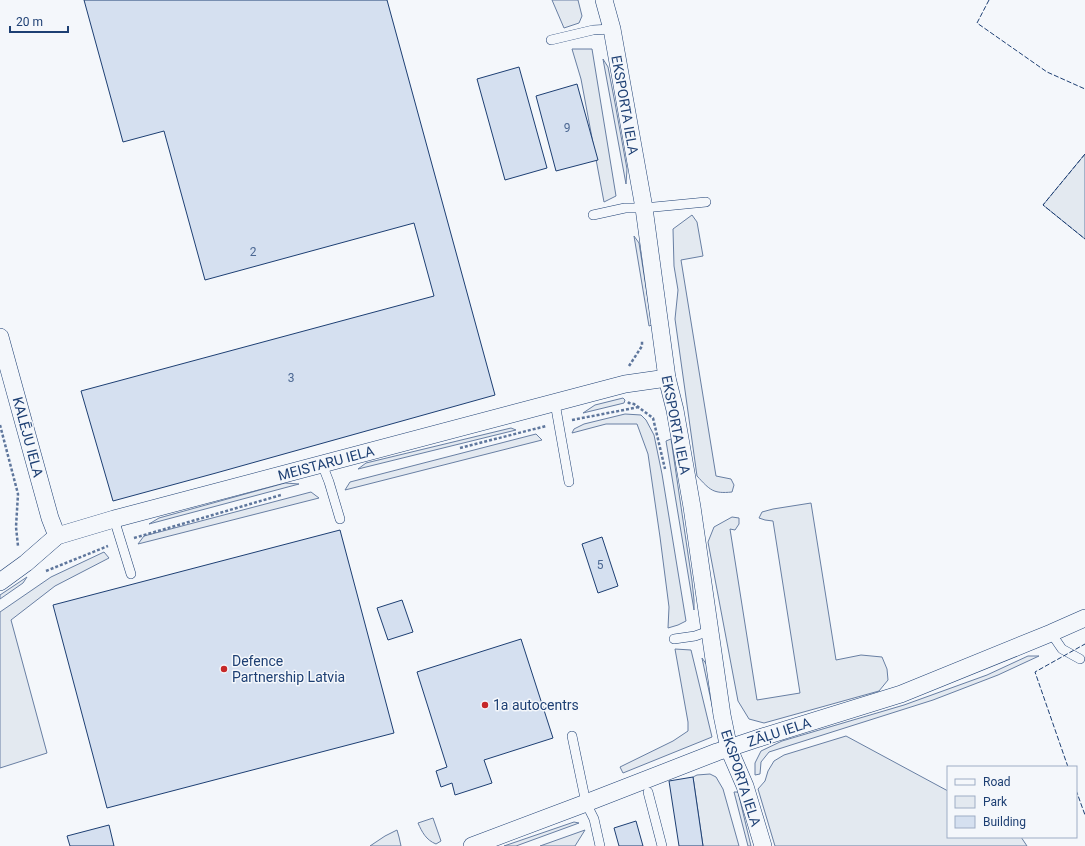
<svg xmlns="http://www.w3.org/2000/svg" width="1085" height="846" font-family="Roboto,sans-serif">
  <rect width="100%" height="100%" fill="#f4f7fb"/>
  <!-- green -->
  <g fill="#e3e9f0" stroke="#687fa3">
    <polygon points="552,0 578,0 582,16 579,23 564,28"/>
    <polygon points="572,49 592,49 616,196 604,202 581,79"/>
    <polygon points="603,59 608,67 615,103 627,169 626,184"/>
    <polygon points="1085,154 1085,239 1043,205"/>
    <path d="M692,215l5,7 6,34 -22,4 35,216 15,3 3,6 -2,7c-19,2 -22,-2 -35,-16l-22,-157 3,-29 -4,-24 -1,-37z"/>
    <polygon points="634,236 639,243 652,325 649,326"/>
    <polygon points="623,398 625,400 624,403 620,404 583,413 595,405"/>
    <polygon points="625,414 641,415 646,420 654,435 662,474 686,621 678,625 668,628 669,607 660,537 648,454 637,424 606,424 572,433 574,429 584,424"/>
    <polygon points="511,428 516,430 358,469 366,463"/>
    <polygon points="536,434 542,440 345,490 350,482"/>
    <polygon points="671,439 692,581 694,600 694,610 666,441"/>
    <polygon points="285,483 299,484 149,524 159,518"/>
    <polygon points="311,492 319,498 138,544 144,536"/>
    <polygon points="811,503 836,660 861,655 882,657 887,669 888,680 879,691 764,723 749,719 738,701 708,542 714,527 732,517 739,518 739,524 735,530 730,529 757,700 800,693 773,521 765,520 759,518 762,512 773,509"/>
    <polygon points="104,552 109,558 55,586 11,620 47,753 0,768 0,612 51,577"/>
    <polygon points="27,577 23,583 0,599 0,595"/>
    <polygon points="675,649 691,650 712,737 623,773 620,767 673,741 688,731 688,722"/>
    <polygon points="1028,656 1039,656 998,675 933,700 769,752 761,762 760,774 755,775 755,763 761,751 782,741 904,705 987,675"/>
    <polygon points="702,658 707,665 716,724"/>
    <polygon points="846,736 948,791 948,837 1021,837 1027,846 775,846 758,789 765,781 768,771 774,761 784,755"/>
    <polygon points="710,774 716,777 723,789 739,846 703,846 693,777 697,775"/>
    <polygon points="734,792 738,792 751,846 748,846"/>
    <path d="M433,818l8,23 -5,3c-10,-4 -14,-12 -18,-21z"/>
    <polygon points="574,822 579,823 516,846 504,846"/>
    <polygon points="397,830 399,837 401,846 370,846 385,836"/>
    <polygon points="585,830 575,846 540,846"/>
  </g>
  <!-- building -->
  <g fill="#d5e0f0" stroke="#1d3f73">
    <polygon points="84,0 387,0 495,395 216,473 113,501 81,391 434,296 414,223 205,280 164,131 123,142"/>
    <polygon points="519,67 547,168 505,180 477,79"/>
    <polygon points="577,84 598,160 556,171 536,96"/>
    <polygon points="340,530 394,733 107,808 53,605"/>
    <polygon points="602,537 618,586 598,593 582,544"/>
    <polygon points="402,600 413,632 388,640 377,608"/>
    <polygon points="521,639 553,738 484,760 492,783 455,795 452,783 441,787 436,771 447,767 417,672"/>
    <polygon points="693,777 703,846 679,846 669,781"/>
    <polygon points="636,821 643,846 619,846 614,828"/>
    <polygon points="109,825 114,846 70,846 67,836"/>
  </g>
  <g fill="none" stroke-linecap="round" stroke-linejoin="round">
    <!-- service casing -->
    <g stroke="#1d3f73" stroke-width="10">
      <g id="service">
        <polyline points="551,40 593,30 612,29"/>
        <polyline points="593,215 625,208 644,208 706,202"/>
        <polyline points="555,403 569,482"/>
        <polyline points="322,464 329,482 340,519"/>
        <polyline points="114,519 131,574"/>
        <polyline points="1051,633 1062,649 1080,659"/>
        <polyline points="674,639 695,636 709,631"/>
        <polyline points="572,736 586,803 594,819 600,846"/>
        <polyline points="648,792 662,846"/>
      </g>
    </g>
    <!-- minor casing -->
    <g stroke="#1d3f73" stroke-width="18">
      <g id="minor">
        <polyline points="604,0 612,29 644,208 667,378 675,410 692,507 722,715 729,749 745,786 763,846"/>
        <polyline points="0,337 50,518 57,536"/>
        <polyline points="0,582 26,563 57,536 114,519 625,384 667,378"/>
        <polyline points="472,846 586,803 717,752 756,739 901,694 1051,633 1085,618"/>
      </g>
    </g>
    <!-- path -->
    <g stroke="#5e769c" stroke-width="2.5" stroke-dasharray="3 2" stroke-linecap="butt">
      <polyline points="629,366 642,346 642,341"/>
      <polyline points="628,402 629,403 634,404 653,418 665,469"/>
      <polyline points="572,420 639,407"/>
      <polyline points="0,425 18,494 16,527 18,546"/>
      <polyline points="460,448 546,426"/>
      <polyline points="134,538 281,495"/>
      <polyline points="46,571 108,546"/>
    </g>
    <!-- service -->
    <use href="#service" stroke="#f4f7fb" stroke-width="9"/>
    <!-- minor -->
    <use href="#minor" stroke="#f4f7fb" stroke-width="17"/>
    <!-- fence -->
    <g stroke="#1d3f73" stroke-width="1" stroke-dasharray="5 2" stroke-linecap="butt">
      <polyline points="989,0 977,23 1047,72 1085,89"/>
      <polyline points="1085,154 1043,205 1085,239"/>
      <polyline points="1068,767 1035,672 1085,644"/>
      <polyline points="1076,790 1085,815"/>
    </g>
  </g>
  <!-- markers -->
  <g fill="#c62828" stroke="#f4f7fb" stroke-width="1.5">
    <circle cx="224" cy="669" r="4"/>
    <circle cx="485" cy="705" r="4"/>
  </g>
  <g text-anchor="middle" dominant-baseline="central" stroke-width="3" stroke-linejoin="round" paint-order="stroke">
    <!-- number labels -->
    <g font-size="12" fill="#4b6792">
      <text x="567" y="128">9</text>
      <text x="253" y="252">2</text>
      <text x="291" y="378">3</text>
      <text x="600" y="565">5</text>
    </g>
    <!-- street labels -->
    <g font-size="14" fill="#1d3f73" stroke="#f4f7fb">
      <text transform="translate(625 105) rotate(80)">EKSPORTA IELA</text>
      <text transform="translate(676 425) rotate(79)">EKSPORTA IELA</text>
      <text transform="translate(28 437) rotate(75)">KALĒJU IELA</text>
      <text transform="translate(326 463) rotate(-15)">MEISTARU IELA</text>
      <text transform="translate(779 732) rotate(-18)">ZĀĻU IELA</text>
      <text transform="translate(741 778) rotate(72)">EKSPORTA IELA</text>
    </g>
    <!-- poi labels -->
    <g font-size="14" fill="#1d3f73" stroke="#f4f7fb" text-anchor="start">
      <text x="232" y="661">Defence<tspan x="232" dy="16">Partnership Latvia</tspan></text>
      <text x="493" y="705">1a autocentrs</text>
    </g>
  </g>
  <!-- legend -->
  <rect x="947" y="766" width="130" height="72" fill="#f4f7fb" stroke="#9eadc5"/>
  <rect x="955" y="779" width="20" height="6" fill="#f4f7fb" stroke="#9eadc5"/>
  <text x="983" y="786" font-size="12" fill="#1d3f73">Road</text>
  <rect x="955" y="796" width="20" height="12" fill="#e3e9f0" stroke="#9eadc5"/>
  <text x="983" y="806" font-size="12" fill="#1d3f73">Park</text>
  <rect x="955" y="816" width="20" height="12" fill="#d5e0f0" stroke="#9eadc5"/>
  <text x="983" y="826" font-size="12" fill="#1d3f73">Building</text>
  <!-- scale -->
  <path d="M10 26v6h58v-6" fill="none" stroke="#1d3f73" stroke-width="2"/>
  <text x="16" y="26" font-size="12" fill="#1d3f73" stroke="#f4f7fb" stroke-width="3" paint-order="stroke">20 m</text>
</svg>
